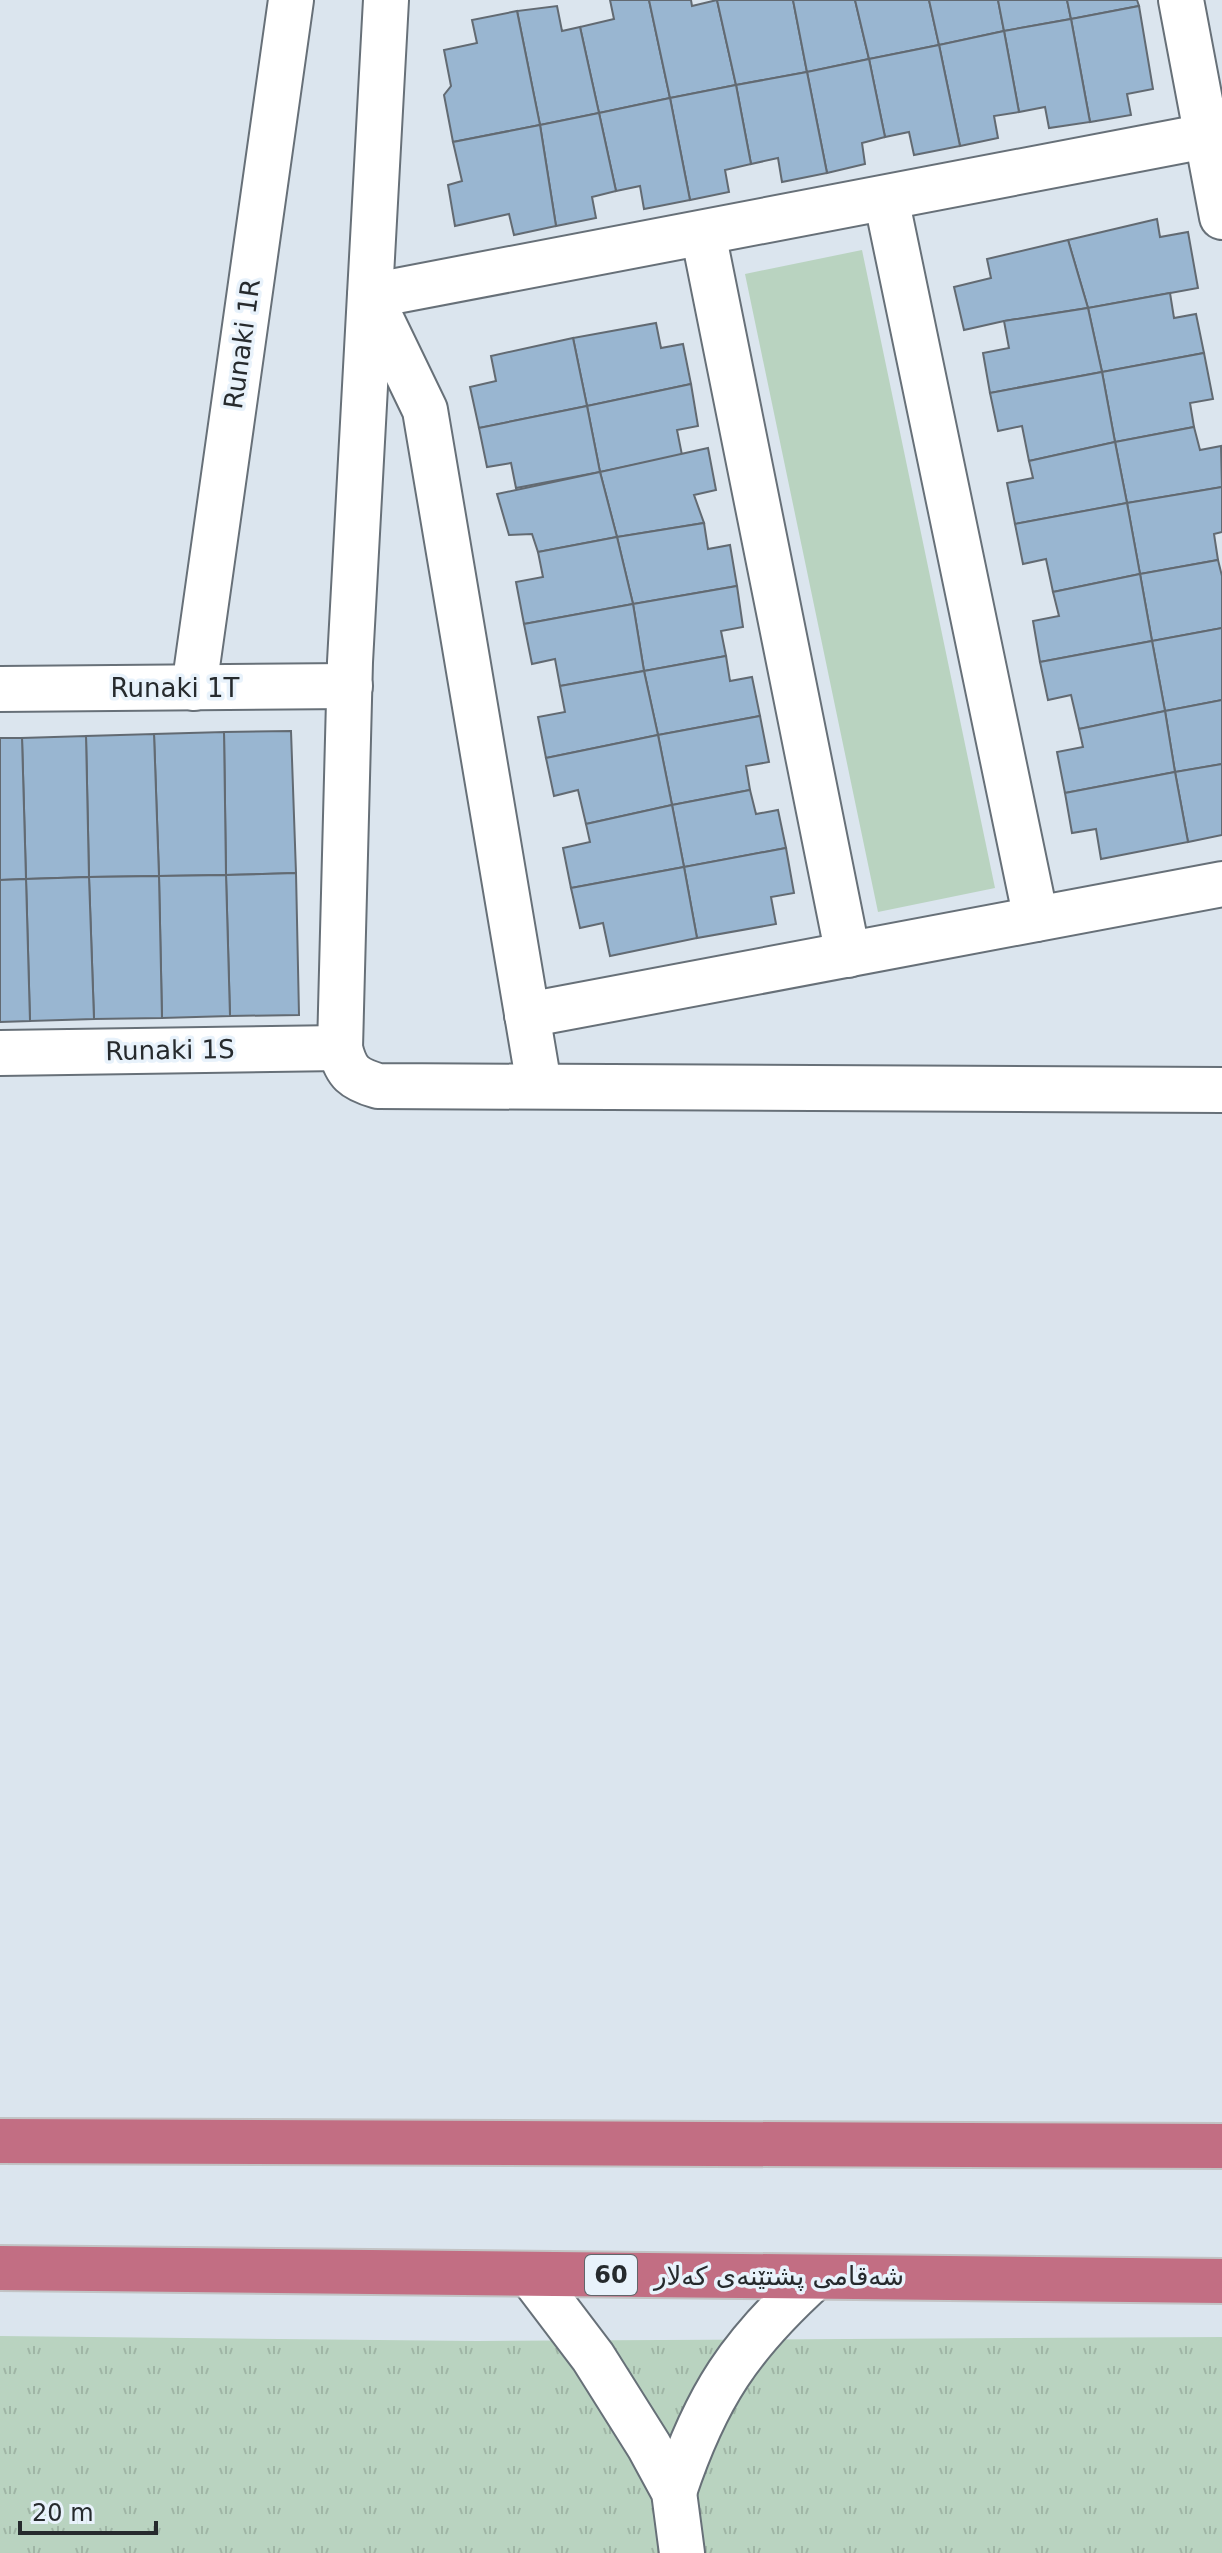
<svg xmlns="http://www.w3.org/2000/svg" width="1222" height="2553" font-family="'DejaVu Sans','Noto Sans Arabic',sans-serif">
  <defs>
    <pattern id="grass-tufts" width="24" height="20" patternUnits="userSpaceOnUse" patternTransform="scale(2)"><rect width="24" height="20" fill="#b9d3c0"/><path d="M3 7l-1-3M5 7V3M7 7l1-3M15 17l-1-3M17 17v-4M19 17l1-3" fill="none" stroke="#9fb5a5"/></pattern>
  </defs>
  <rect width="100%" height="100%" fill="#dbe5ee"/>
  <!-- grass -->
  <polygon fill="url(#grass-tufts)" points="0,2336 477,2341 1222,2337 1222,2553 0,2553"/>
  <!-- garden -->
  <polygon fill="#b9d3c0" points="862,250 995,888 878,912 745,274"/>
  <!-- building -->
  <g fill="#99b6d1" stroke="#626a72" stroke-width="2">
    <polygon points="610,0 649,0 670,98 599,113 580,27 614,19"/>
    <polygon points="649,0 691,0 692,6 717,0 736,85 670,98"/>
    <polygon points="717,0 793,0 807,72 736,85"/>
    <polygon points="793,0 855,0 869,59 807,72"/>
    <polygon points="855,0 929,0 939,45 869,59"/>
    <polygon points="929,0 998,0 1004,31 939,45"/>
    <polygon points="998,0 1067,0 1071,19 1004,31"/>
    <polygon points="1067,0 1137,0 1139,6 1071,19"/>
    <polygon points="557,6 562,31 580,27 599,113 540,125 517,11"/>
    <polygon points="1139,6 1153,89 1127,94 1131,115 1090,122 1071,19"/>
    <polygon points="517,11 540,125 453,142 444,95 451,86 444,50 477,43 472,20"/>
    <polygon points="1071,19 1090,122 1049,128 1045,107 1019,112 1004,31"/>
    <polygon points="1004,31 1019,112 994,116 998,138 960,146 939,45"/>
    <polygon points="939,45 960,146 914,155 909,132 885,137 869,59"/>
    <polygon points="869,59 885,137 862,143 865,164 827,173 807,72"/>
    <polygon points="807,72 827,173 782,182 778,158 751,164 736,85"/>
    <polygon points="736,85 751,164 725,170 729,192 690,200 670,98"/>
    <polygon points="670,98 690,200 644,209 640,186 616,191 599,113"/>
    <polygon points="599,113 616,191 592,197 596,218 556,226 540,125"/>
    <polygon points="540,125 556,226 514,235 509,214 455,226 448,185 462,181 453,142"/>
    <polygon points="1157,219 1160,237 1188,232 1198,288 1088,308 1068,240"/>
    <polygon points="1068,240 1088,308 1004,321 964,330 954,287 991,278 987,259"/>
    <polygon points="1170,293 1174,318 1196,314 1204,353 1102,372 1088,308"/>
    <polygon points="1088,308 1102,372 990,393 983,353 1009,348 1004,321"/>
    <polygon points="656,323 661,348 683,344 691,384 587,406 573,338"/>
    <polygon points="573,338 587,406 479,428 470,387 496,381 491,356"/>
    <polygon points="1204,353 1213,399 1190,403 1194,427 1115,442 1102,372"/>
    <polygon points="1102,372 1115,442 1029,461 1022,426 998,431 990,393"/>
    <polygon points="691,384 698,426 677,430 682,455 600,472 587,406"/>
    <polygon points="587,406 600,472 516,488 511,463 487,467 479,428"/>
    <polygon points="1194,427 1200,450 1221,446 1222,487 1127,503 1115,442"/>
    <polygon points="1115,442 1127,503 1015,524 1007,483 1033,478 1029,461"/>
    <polygon points="708,448 716,490 694,495 704,523 617,537 600,472"/>
    <polygon points="600,472 617,537 538,552 532,534 509,535 497,494"/>
    <polygon points="1222,487 1222,532 1214,534 1218,560 1140,574 1127,503"/>
    <polygon points="1127,503 1140,574 1053,592 1046,559 1023,564 1015,524"/>
    <polygon points="704,523 708,549 730,545 737,586 633,604 617,537"/>
    <polygon points="617,537 633,604 524,624 516,582 543,577 538,552"/>
    <polygon points="1218,560 1222,576 1222,628 1152,641 1140,574"/>
    <polygon points="1140,574 1152,641 1040,662 1033,621 1059,616 1053,592"/>
    <polygon points="737,586 743,627 721,631 726,656 644,671 633,604"/>
    <polygon points="633,604 644,671 560,686 555,659 532,664 524,624"/>
    <polygon points="1222,628 1222,700 1165,711 1152,641"/>
    <polygon points="1152,641 1165,711 1079,729 1071,695 1048,700 1040,662"/>
    <polygon points="726,656 730,681 752,677 760,716 658,735 644,671"/>
    <polygon points="644,671 658,735 546,758 538,717 565,712 560,686"/>
    <polygon points="1222,700 1222,764 1175,772 1165,711"/>
    <polygon points="1165,711 1175,772 1065,793 1057,752 1083,747 1079,729"/>
    <polygon points="760,716 769,762 746,766 750,790 672,805 658,735"/>
    <polygon points="291,731 296,873 226,875 224,732"/>
    <polygon points="224,732 226,875 159,876 154,734"/>
    <polygon points="154,734 159,876 89,877 86,736"/>
    <polygon points="658,735 672,805 586,824 578,790 554,796 546,758"/>
    <polygon points="86,736 89,877 26,879 22,738"/>
    <polygon points="0,738 22,738 26,879 0,880"/>
    <polygon points="1222,764 1222,835 1188,842 1175,772"/>
    <polygon points="1175,772 1188,842 1101,859 1096,829 1072,833 1065,793"/>
    <polygon points="750,790 756,814 778,810 786,848 684,867 672,805"/>
    <polygon points="672,805 684,867 571,888 563,848 590,842 586,824"/>
    <polygon points="786,848 794,893 771,897 776,924 697,938 684,867"/>
    <polygon points="684,867 697,938 610,956 603,923 580,928 571,888"/>
    <polygon points="296,873 299,1015 230,1016 226,875"/>
    <polygon points="226,875 230,1016 162,1018 159,876"/>
    <polygon points="159,876 162,1018 94,1019 89,877"/>
    <polygon points="89,877 94,1019 30,1021 26,879"/>
    <polygon points="26,879 30,1021 0,1022 0,880"/>
  </g>
  <g fill="none" stroke-linecap="round" stroke-linejoin="round">
    <!-- street casing -->
    <g stroke="#677078" stroke-width="48">
      <g id="street">
        <path d="M386,0l-36,662 -10,386c6,25 14,31 38,38l844,4"/>
        <polyline points="1181,0 1222,217"/>
        <polyline points="886,198 1036,919"/>
        <polyline points="703,233 848,955"/>
        <polyline points="194,688 291,0"/>
        <polyline points="0,689 350,686"/>
        <polyline points="527,1015 1222,884"/>
        <polyline points="0,1053 340,1048"/>
        <polyline points="539,1085 425,410 370,296 1206,136"/>
      </g>
    </g>
    <!-- secondary casing -->
    <g stroke="#677078" stroke-width="48">
      <g id="secondary">
        <polyline points="530,2274 593,2357 649,2446 674,2492 682,2553"/>
        <path d="M674,2492c32,-96 66,-147 141,-215"/>
      </g>
    </g>
    <!-- highway casing -->
    <g stroke="#c2c3c4" stroke-width="48">
      <g id="highway">
        <polyline points="0,2141 1222,2146"/>
        <polyline points="0,2268 1222,2281"/>
      </g>
    </g>
    <!-- street -->
    <use href="#street" stroke="#fff" stroke-width="44"/>
    <!-- secondary -->
    <use href="#secondary" stroke="#fff" stroke-width="44"/>
    <!-- highway -->
    <use href="#highway" stroke="#c26e83" stroke-width="44"/>
  </g>
  <g text-anchor="middle" dominant-baseline="central" stroke-width="7" stroke-linejoin="round" paint-order="stroke">
    <!-- shield labels -->
    <rect fill="#e8f2fb" stroke="#60666b" stroke-width="2" x="585" y="2255" width="52" height="40" rx="6"/>
    <g font-size="24" font-weight="bold" fill="#262a2d">
      <text x="611" y="2275">60</text>
    </g>
    <!-- street labels -->
    <g font-size="26" fill="#262a2d" stroke="#e8f2fb">
      <text transform="translate(242 344) rotate(-82)">Runaki 1R</text>
      <text x="175" y="688">Runaki 1T</text>
      <text transform="translate(170 1050) rotate(-1)">Runaki 1S</text>
      <text x="779" y="2276">شەقامی پشتێنەی کەلار</text>
    </g>
  </g>
  <!-- scale -->
  <path d="M20 2521v12h136v-12" fill="none" stroke="#262a2d" stroke-width="4"/>
  <text x="32" y="2521" font-size="24" fill="#262a2d" stroke="#e8f2fb" stroke-width="6" paint-order="stroke">20 m</text>
</svg>
